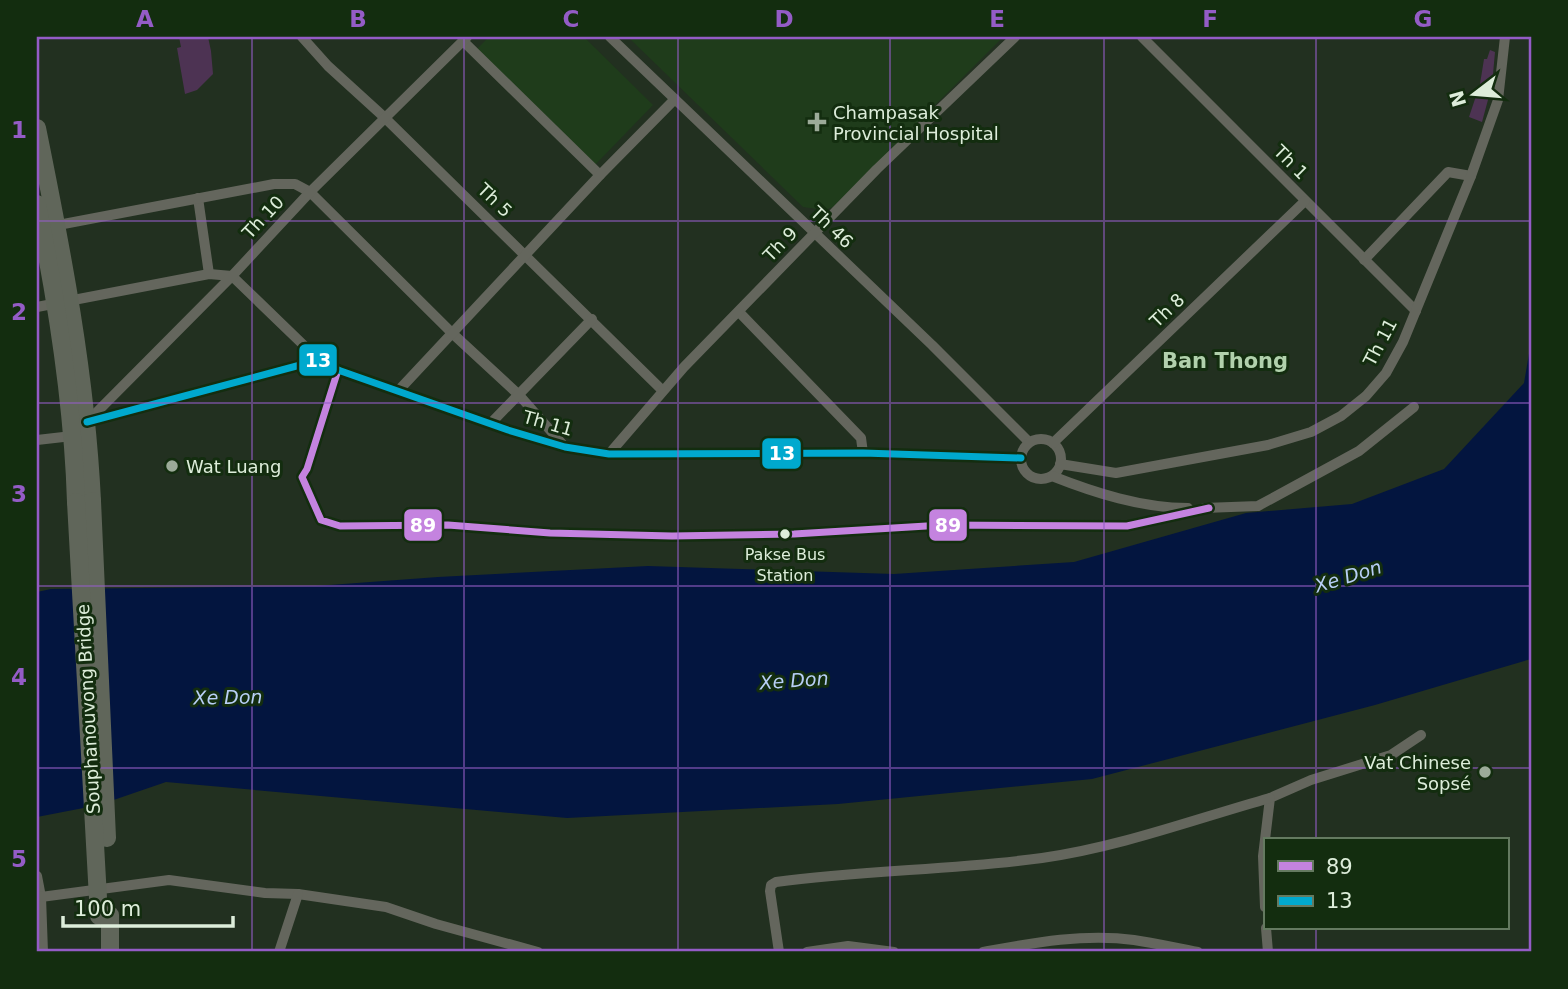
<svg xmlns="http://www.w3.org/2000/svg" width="1568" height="989" font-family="'DejaVu Sans',sans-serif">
  <rect width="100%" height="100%" fill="#223020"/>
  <!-- built -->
  <g fill="#1f3c1b">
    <polygon points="489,37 584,37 653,105 594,166 476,50"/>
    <polygon points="628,37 1003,37 833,207 824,210 803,207"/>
  </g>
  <!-- green -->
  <g fill="#4d3353">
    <polygon points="179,37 208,37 211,51 213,74 197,90 185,94 177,48 181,47"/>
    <polygon points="1490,50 1495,52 1492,85 1482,122 1469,117 1480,84 1484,59 1487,59"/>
  </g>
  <!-- water -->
  <polygon fill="#03153f" points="1531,342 1531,659 1375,705 1092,779 838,804 567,818 166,782 99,805 37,817 37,592 51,589 316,586 438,577 648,566 894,574 1074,562 1246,513 1352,504 1444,469 1524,383"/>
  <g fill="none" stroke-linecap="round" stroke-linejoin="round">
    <!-- minor -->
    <g stroke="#64665d" stroke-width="10">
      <polyline points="302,37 328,66 384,117 662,390"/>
      <polyline points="610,37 932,345 1029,442"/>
      <polyline points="1142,37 1416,311"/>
      <polyline points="463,41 600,175"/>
      <polyline points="198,198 209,274"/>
      <polyline points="53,226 274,184 295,184 310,192 453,334 519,395 565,447"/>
      <polyline points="1364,260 1448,172 1471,176"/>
      <polyline points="37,307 209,274 232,276 319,360"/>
      <polyline points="739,312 861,438 863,453"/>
      <polyline points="338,370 307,469 302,477 321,520 340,526 448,525 550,533 672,536 794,534 943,525 1127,526 1209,508"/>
      <polyline points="399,390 600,175 675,99"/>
      <polyline points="89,420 232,276 310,192 467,37"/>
      <polyline points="87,422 319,360 338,370 508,430 565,447 609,454 863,453 1021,458"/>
      <polyline points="491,423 592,319"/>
      <circle cx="1041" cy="459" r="20"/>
      <polyline points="37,440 72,436"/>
      <polyline points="1053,443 1305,201"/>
      <polyline points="609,454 684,367 877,169 1015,37"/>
      <polyline points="1060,464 1116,473 1268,445 1311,432 1341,416 1366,396 1386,373 1403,342 1471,176 1498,100 1505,37"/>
      <path d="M1052,476c43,17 90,32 136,32"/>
      <polyline points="1204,508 1258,506 1359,451 1414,407"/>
      <polyline points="37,876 41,897 43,952"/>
      <polyline points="41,897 169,880 265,893 298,894 386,907 436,924 538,952"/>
      <polyline points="1265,907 1263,856 1270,798 1311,780 1391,755 1421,735"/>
      <polyline points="1266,928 1268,952"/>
      <polyline points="279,952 298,894"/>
      <path d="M779,952l-9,-61 1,-6 5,-3c88,-12 178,-12 266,-24 78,-11 153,-39 228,-60"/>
      <polyline points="807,952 848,946 894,952"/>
      <path d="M983,952c49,-9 101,-19 151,-12 21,3 42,8 64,12"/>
    </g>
    <!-- trunk -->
    <g stroke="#60665a" stroke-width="18">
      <path d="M37,128c25,123 49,247 55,373"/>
      <path d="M37,204c20,98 36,199 39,298"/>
      <polyline points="110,915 110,952"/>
    </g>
    <!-- trunk-bridge -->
    <g stroke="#60665a" stroke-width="18">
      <polyline points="92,501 107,838"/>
      <polyline points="76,502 99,916"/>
    </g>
    <!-- bus-1 casing -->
    <g stroke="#132d0f" stroke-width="12">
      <polyline id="bus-1" points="338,370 307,469 302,477 321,520 340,526 448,525 550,533 672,536 794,534 943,525 1127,526 1209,508"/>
    </g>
    <!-- bus-2 casing -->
    <g stroke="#132d0f" stroke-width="12">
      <polyline id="bus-2" points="87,422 319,360 338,370 508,430 565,447 609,454 863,453 1021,458"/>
    </g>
    <!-- bus-1 -->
    <use href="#bus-1" stroke="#c483df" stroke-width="7"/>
    <!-- bus-2 -->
    <use href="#bus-2" stroke="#00a9ce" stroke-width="7"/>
  </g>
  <!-- grid -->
  <path fill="none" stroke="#945cc6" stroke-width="2" stroke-opacity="0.55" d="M252,37v915M464,37v915M678,37v915M890,37v915M1104,37v915M1316,37v803M37,221h1494M37,403h1494M37,586h1494M37,768h1494M1316,928v24"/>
  <!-- markers -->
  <g fill="#9cab99" stroke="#132d0f" stroke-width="2.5">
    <path d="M813.5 111.5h7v7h7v7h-7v7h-7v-7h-7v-7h7z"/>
    <circle cx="172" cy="466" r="7"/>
    <circle cx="1485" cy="772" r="7"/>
  </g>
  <circle fill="#ddedda" stroke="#132d0f" stroke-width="2.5" cx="785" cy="534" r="6"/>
  <g text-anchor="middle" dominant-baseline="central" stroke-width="6" stroke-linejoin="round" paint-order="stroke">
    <!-- bus labels -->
    <g font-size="16" fill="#ddedda" stroke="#132d0f">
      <text x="785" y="554">Pakse Bus<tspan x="785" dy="21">Station</tspan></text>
    </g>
    <!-- poi labels -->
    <g font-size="18" fill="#ddedda" stroke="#132d0f" text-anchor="start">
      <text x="833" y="112">Champasak<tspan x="833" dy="21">Provincial Hospital</tspan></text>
      <text x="186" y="466">Wat Luang</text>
      <text x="1471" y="762" text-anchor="end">Vat Chinese<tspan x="1471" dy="21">Sopsé</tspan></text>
    </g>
    <!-- street labels -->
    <g font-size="18" fill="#ddedda" stroke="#132d0f">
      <text transform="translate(1291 162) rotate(45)">Th 1</text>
      <text transform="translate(495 200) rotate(44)">Th 5</text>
      <text transform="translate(263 217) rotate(-47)">Th 10</text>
      <text transform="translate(832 227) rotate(44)">Th 46</text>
      <text transform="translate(780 244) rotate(-46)">Th 9</text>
      <text transform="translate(1167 310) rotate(-44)">Th 8</text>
      <text transform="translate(1380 342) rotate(-62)">Th 11</text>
      <text transform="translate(548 423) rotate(16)">Th 11</text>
      <text transform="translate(88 709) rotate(-93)">Souphanouvong Bridge</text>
    </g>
    <!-- water labels -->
    <g font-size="19" font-style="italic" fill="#b8cff6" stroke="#132d0f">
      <text transform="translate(1348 576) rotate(-17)">Xe Don</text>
      <text transform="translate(794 680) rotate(-4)">Xe Don</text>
      <text transform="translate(228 697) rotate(-1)">Xe Don</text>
    </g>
    <!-- quarter labels -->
    <g font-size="21" font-weight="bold" fill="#b1d1ac" stroke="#132d0f">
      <text x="1225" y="361">Ban Thong</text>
    </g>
  </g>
  <g stroke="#132d0f" stroke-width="2.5">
    <rect x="298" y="343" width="40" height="34" rx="7" fill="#00a9ce"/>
    <rect x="761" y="437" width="41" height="33" rx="7" fill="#00a9ce"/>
    <rect x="928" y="508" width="40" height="34" rx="7" fill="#c483df"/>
    <rect x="403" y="508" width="40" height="34" rx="7" fill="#c483df"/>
  </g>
  <g font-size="19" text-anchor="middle" font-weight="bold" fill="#fff">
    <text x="318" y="367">13</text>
    <text x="782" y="460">13</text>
    <text x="948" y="532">89</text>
    <text x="423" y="532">89</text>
  </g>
  <!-- border -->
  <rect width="1568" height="989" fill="none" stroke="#132d0f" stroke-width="77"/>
  <!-- legend -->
  <rect x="1264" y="838" width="245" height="91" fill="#132d0f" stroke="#647a60" stroke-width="2"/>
  <rect x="1278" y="861" width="35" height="10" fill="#c483df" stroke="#647a60" stroke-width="2"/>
  <text x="1326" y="874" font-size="21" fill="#ddedda">89</text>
  <rect x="1278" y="896" width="35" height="10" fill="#00a9ce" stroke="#647a60" stroke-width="2"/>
  <text x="1326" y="908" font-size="21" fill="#ddedda">13</text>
  <!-- north arrow -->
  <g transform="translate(1474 94) rotate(254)" stroke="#132d0f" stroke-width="5" paint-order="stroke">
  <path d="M0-5L12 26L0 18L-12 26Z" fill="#ddedda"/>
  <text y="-10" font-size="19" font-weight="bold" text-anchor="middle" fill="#ddedda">N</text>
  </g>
  <!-- scale -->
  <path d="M63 916v10h170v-10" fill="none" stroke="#ddedda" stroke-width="3.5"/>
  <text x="74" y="916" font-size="21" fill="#ddedda" stroke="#132d0f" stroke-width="5" paint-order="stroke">100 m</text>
  <rect x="38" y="38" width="1492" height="912" fill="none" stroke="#945cc6" stroke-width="2.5"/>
  <g font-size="23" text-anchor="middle" font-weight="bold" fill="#945cc6">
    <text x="145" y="27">A</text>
    <text x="358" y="27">B</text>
    <text x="571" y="27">C</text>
    <text x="784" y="27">D</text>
    <text x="997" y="27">E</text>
    <text x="1210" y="27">F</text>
    <text x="1423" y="27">G</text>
    <text x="19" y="138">1</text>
    <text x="19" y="320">2</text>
    <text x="19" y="502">3</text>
    <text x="19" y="685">4</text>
    <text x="19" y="867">5</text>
  </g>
</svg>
